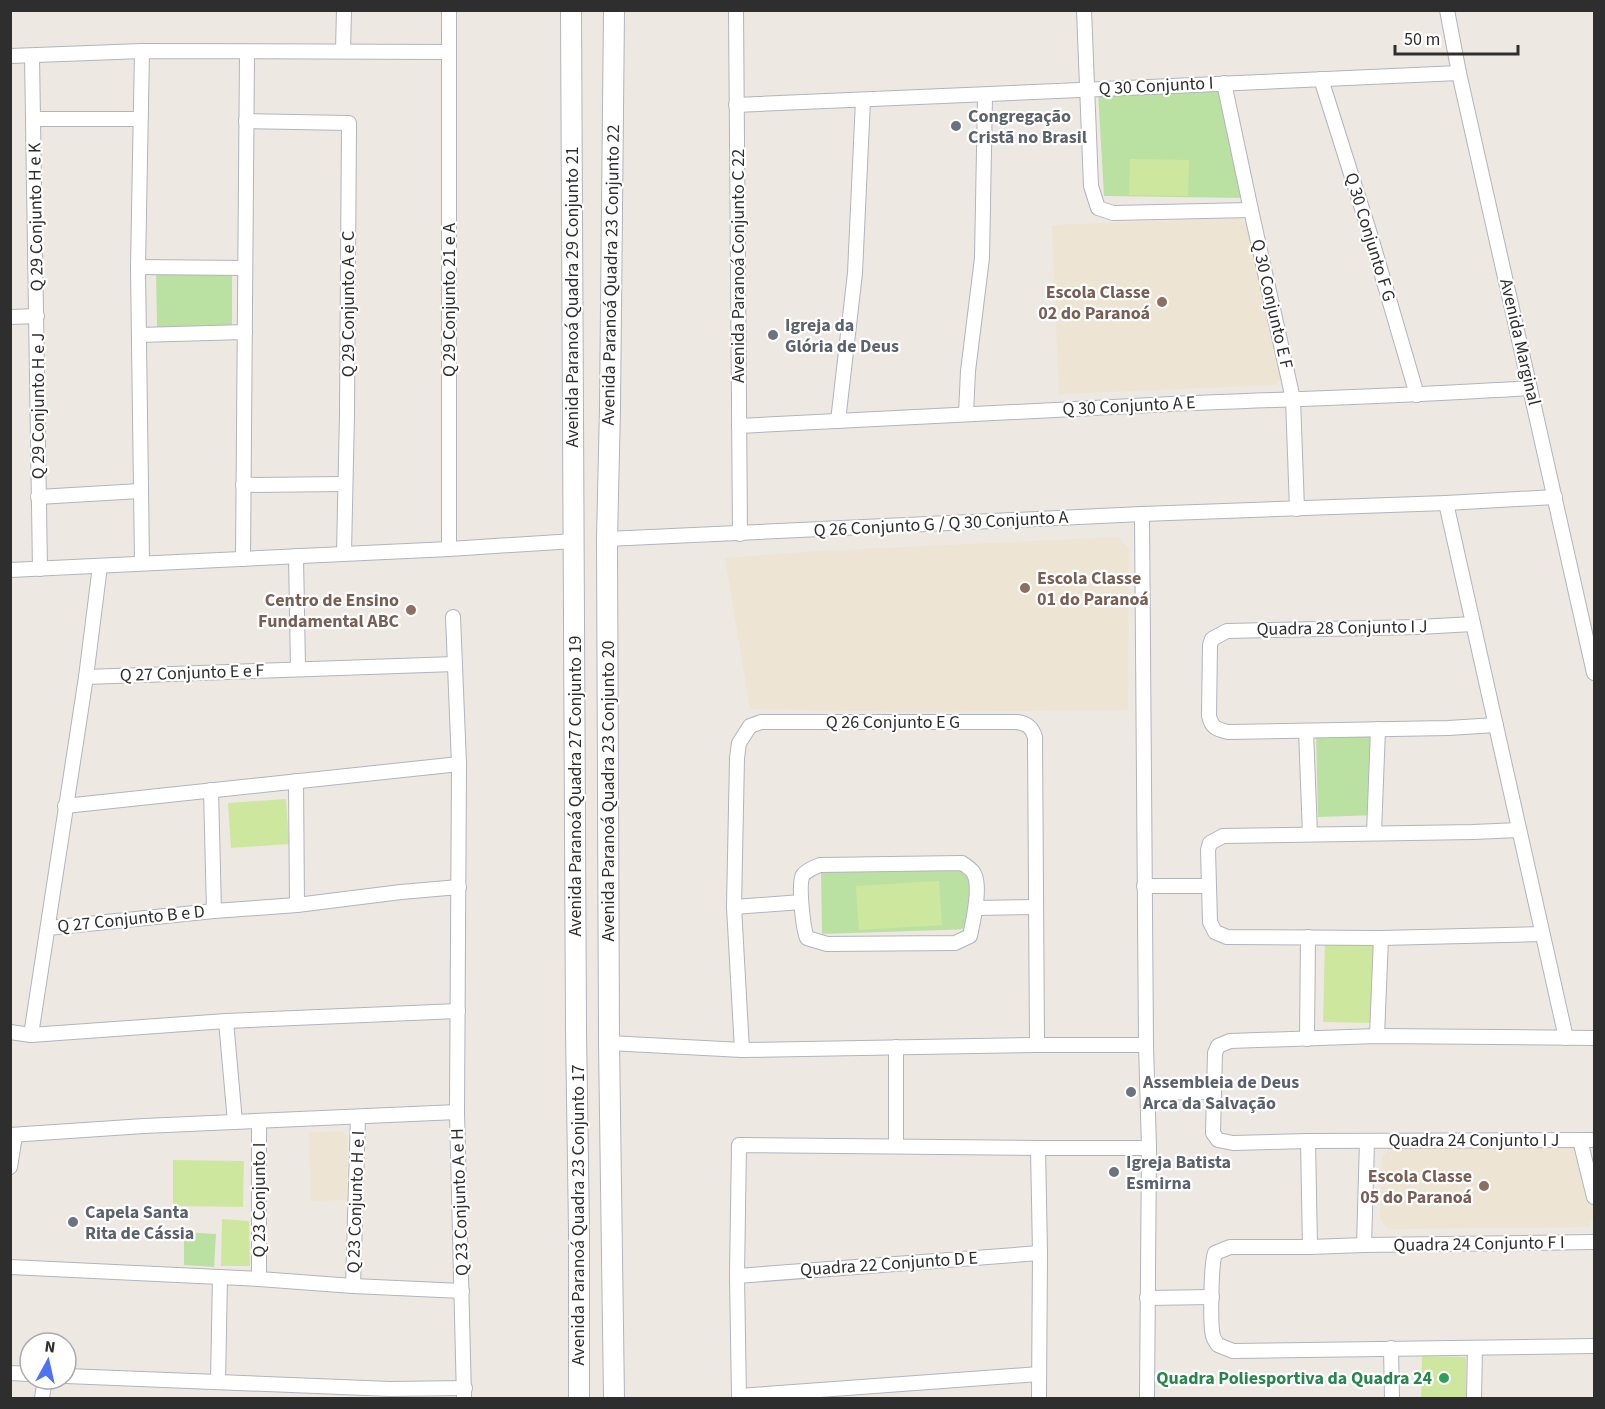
<svg xmlns="http://www.w3.org/2000/svg" width="1605" height="1409" font-family="'Source Sans 3',sans-serif">
  <rect width="100%" height="100%" fill="#eee8e2"/>
  <!-- education -->
  <g fill="#eee4d3">
    <polygon points="1238,218 1253,228 1283,377 1275,385 1059,394 1052,225"/>
    <polygon points="1118,537 1129,549 1128,710 913,712 750,709 725,558 819,551"/>
    <polygon points="342,1131 347,1136 347,1200 311,1201 309,1132"/>
    <polygon points="1575,1144 1594,1215 1589,1227 1388,1229 1380,1220 1382,1156 1391,1148"/>
  </g>
  <!-- green -->
  <g fill="#bbe1a2">
    <polygon points="1227,85 1245,198 1104,196 1098,93"/>
    <polygon points="156,272 232,272 232,327 157,327"/>
    <polygon points="1378,731 1380,815 1318,817 1316,732"/>
    <polygon points="969,869 972,898 973,929 822,934 821,870"/>
    <polygon points="184,1232 216,1234 214,1267 184,1265"/>
  </g>
  <!-- pitch -->
  <g fill="#cde89e">
    <polygon points="1130,159 1189,160 1188,196 1129,195"/>
    <polygon points="286,799 289,844 231,848 228,803"/>
    <polygon points="939,881 942,925 859,930 856,886"/>
    <polygon points="1325,938 1374,938 1373,1023 1323,1022"/>
    <polygon points="173,1160 244,1161 243,1207 173,1206"/>
    <polygon points="222,1219 249,1221 250,1266 221,1266"/>
    <polygon points="1422,1356 1466,1357 1466,1398 1421,1398"/>
  </g>
  <g fill="none" stroke-linecap="round" stroke-linejoin="round">
    <!-- street casing -->
    <g stroke="#b2b4bd" stroke-width="16">
      <g id="street">
        <polyline points="736,10 740,534"/>
        <polyline points="1084,10 1091,186 1098,208 1113,213 1251,210"/>
        <polyline points="1447,10 1459,73 1594,673"/>
        <polyline points="343,51 344,10"/>
        <polyline points="10,56 142,51 449,52"/>
        <polyline points="32,56 40,569"/>
        <polyline points="1321,79 1370,234 1417,395"/>
        <polyline points="1224,83 1251,210 1293,399 1297,509"/>
        <path d="M736,105c241,-9 482,-22 723,-32"/>
        <polyline points="34,119 140,119"/>
        <polyline points="246,121 349,123 347,413 344,553"/>
        <polyline points="138,267 245,268"/>
        <polyline points="10,317 37,316"/>
        <polyline points="139,335 245,332"/>
        <polyline points="966,414 968,371 982,258 985,96"/>
        <polyline points="838,421 855,273 863,100"/>
        <path d="M739,426c144,-7 288,-15 432,-22 119,-5 239,-8 359,-16"/>
        <polyline points="243,485 344,484"/>
        <polyline points="38,497 140,491"/>
        <polyline points="1446,503 1566,1038"/>
        <polyline points="1142,514 1146,1045 1149,1148 1147,1398"/>
        <polyline points="607,539 1142,514 1446,503 1555,497"/>
        <polyline points="449,549 449,10"/>
        <polyline points="296,556 298,669"/>
        <polyline points="243,559 247,52"/>
        <polyline points="142,563 138,267 142,51"/>
        <polyline points="10,570 449,549 574,541"/>
        <polyline points="453,617 459,764 457,1112 464,1398"/>
        <path d="M1473,624l-54,3 -192,4 -15,8 -2,6 -1,71c3,12 7,13 19,16l220,-4 48,-3"/>
        <polyline points="86,677 455,664"/>
        <polyline points="1306,731 1310,834"/>
        <polyline points="296,781 297,905"/>
        <polyline points="211,790 214,911"/>
        <polyline points="65,806 459,764"/>
        <polyline points="1519,830 1473,832 1223,836 1210,843 1208,850 1210,922 1215,932 1227,937 1381,938 1542,934"/>
        <polyline points="1374,833 1378,729"/>
        <path d="M962,863c3,2 9,6 11,9 9,13 0,49 -3,64l-15,7 -128,1 -20,-6c-4,-10 -9,-54 -4,-63 4,-5 12,-8 17,-10z"/>
        <polyline points="1144,886 1208,886"/>
        <polyline points="734,907 801,902"/>
        <polyline points="976,908 1036,907"/>
        <polyline points="48,928 214,911 297,905 401,892 459,887"/>
        <polyline points="226,1021 235,1122"/>
        <polyline points="10,1032 31,1035 226,1021 458,1011"/>
        <polyline points="31,1035 86,677 100,566"/>
        <polyline points="1377,1036 1381,938"/>
        <polyline points="1594,1038 1377,1036 1230,1041 1218,1046 1215,1053 1213,1133 1218,1140 1233,1143 1308,1141 1594,1140"/>
        <polyline points="1307,1039 1308,937"/>
        <polyline points="609,1043 742,1050 1037,1045 1146,1045"/>
        <polyline points="896,1047 896,1146"/>
        <path d="M742,1050l-8,-143 3,-149 2,-15 11,-17 11,-4h256c9,1 15,5 18,15l2,308"/>
        <polyline points="1148,1093 1214,1092"/>
        <polyline points="259,1121 259,1279"/>
        <polyline points="10,1135 144,1126 457,1112"/>
        <polyline points="1580,1140 1594,1197"/>
        <polyline points="1308,1141 1310,1247"/>
        <polyline points="1038,1148 1040,1253 1039,1398"/>
        <polyline points="10,1167 15,1136"/>
        <path d="M1594,1242l-230,3 -54,2h-80l-15,6c-4,11 -5,72 -2,83 1,4 3,6 5,9l15,6 361,-5"/>
        <polyline points="1364,1245 1367,1141"/>
        <polyline points="10,1267 259,1279 353,1286 462,1291"/>
        <polyline points="737,1276 1040,1253"/>
        <polyline points="353,1286 358,1117"/>
        <polyline points="1147,1298 1212,1297"/>
        <polyline points="1391,1348 1392,1398"/>
        <polyline points="10,1373 30,1374"/>
        <polyline points="66,1376 390,1389 465,1388"/>
        <polyline points="218,1382 220,1277"/>
        <polyline points="739,1396 1039,1374"/>
        <polyline points="42,1398 45,1379"/>
        <polyline points="739,1398 737,1276 739,1145 1038,1148 1149,1148"/>
        <polyline points="1474,1398 1475,1348"/>
      </g>
    </g>
    <!-- secondary casing -->
    <g stroke="#b2b4bd" stroke-width="22">
      <g id="secondary">
        <polyline points="571,10 576,1031 579,1230 579,1398"/>
        <polyline points="614,10 610,408 607,539 609,1043 614,1398"/>
      </g>
    </g>
    <!-- street -->
    <use href="#street" stroke="#fff" stroke-width="14"/>
    <!-- secondary -->
    <use href="#secondary" stroke="#fff" stroke-width="20"/>
  </g>
  <!-- markers -->
  <g fill="#6b7280" stroke="#fff" stroke-width="2">
    <circle cx="956" cy="126" r="6"/>
    <circle cx="773" cy="335" r="6"/>
    <circle cx="1131" cy="1092" r="6"/>
    <circle cx="1114" cy="1172" r="6"/>
    <circle cx="73" cy="1222" r="6"/>
  </g>
  <g fill="#8d6e63" stroke="#fff" stroke-width="2">
    <circle cx="1162" cy="302" r="6"/>
    <circle cx="1025" cy="588" r="6"/>
    <circle cx="411" cy="610" r="6"/>
    <circle cx="1484" cy="1186" r="6"/>
  </g>
  <circle fill="#2e9e5b" stroke="#fff" stroke-width="2" cx="1444" cy="1378" r="6"/>
  <g text-anchor="middle" dominant-baseline="central" stroke-width="4.5" stroke-linejoin="round" paint-order="stroke">
    <!-- street labels -->
    <g font-size="18" fill="#2e2e2e" stroke="#fff">
      <text transform="translate(1156 86) rotate(-3)">Q 30 Conjunto I</text>
      <text transform="translate(36 217) rotate(-91)">Q 29 Conjunto H e K</text>
      <text transform="translate(1370 237) rotate(73)">Q 30 Conjunto F G</text>
      <text transform="translate(738 266) rotate(-90)">Avenida Paranoá Conjunto C 22</text>
      <text transform="translate(611 275) rotate(-89)">Avenida Paranoá Quadra 23 Conjunto 22</text>
      <text transform="translate(572 297) rotate(-90)">Avenida Paranoá Quadra 29 Conjunto 21</text>
      <text transform="translate(449 300) rotate(-90)">Q 29 Conjunto 21 e A</text>
      <text transform="translate(348 304) rotate(-90)">Q 29 Conjunto A e C</text>
      <text transform="translate(1272 304) rotate(77)">Q 30 Conjunto E F</text>
      <text transform="translate(1520 342) rotate(77)">Avenida Marginal</text>
      <text transform="translate(38 406) rotate(-90)">Q 29 Conjunto H e J</text>
      <text transform="translate(1129 406) rotate(-3)">Q 30 Conjunto A E</text>
      <text transform="translate(941 524) rotate(-3)">Q 26 Conjunto G / Q 30 Conjunto A</text>
      <text transform="translate(1342 628) rotate(-1)">Quadra 28 Conjunto I J</text>
      <text transform="translate(192 673) rotate(-2)">Q 27 Conjunto E e F</text>
      <text x="893" y="722">Q 26 Conjunto E G</text>
      <text transform="translate(575 786) rotate(-90)">Avenida Paranoá Quadra 27 Conjunto 19</text>
      <text transform="translate(608 791) rotate(-90)">Avenida Paranoá Quadra 23 Conjunto 20</text>
      <text transform="translate(131 919) rotate(-6)">Q 27 Conjunto B e D</text>
      <text x="1474" y="1140">Quadra 24 Conjunto I J</text>
      <text transform="translate(259 1200) rotate(-90)">Q 23 Conjunto I</text>
      <text transform="translate(356 1202) rotate(-88)">Q 23 Conjunto H e I</text>
      <text transform="translate(460 1202) rotate(-92)">Q 23 Conjunto A e H</text>
      <text transform="translate(578 1215) rotate(-90)">Avenida Paranoá Quadra 23 Conjunto 17</text>
      <text transform="translate(1479 1244) rotate(-1)">Quadra 24 Conjunto F I</text>
      <text transform="translate(889 1264) rotate(-4)">Quadra 22 Conjunto D E</text>
    </g>
    <!-- worship labels -->
    <g font-size="18" font-weight="bold" fill="#5b616d" stroke="#fff" text-anchor="start">
      <text x="968" y="116">Congregação<tspan x="968" dy="21">Cristã no Brasil</tspan></text>
      <text x="785" y="325">Igreja da<tspan x="785" dy="21">Glória de Deus</tspan></text>
      <text x="1143" y="1082">Assembleia de Deus<tspan x="1143" dy="21">Arca da Salvação</tspan></text>
      <text x="1126" y="1162">Igreja Batista<tspan x="1126" dy="21">Esmirna</tspan></text>
      <text x="85" y="1212">Capela Santa<tspan x="85" dy="21">Rita de Cássia</tspan></text>
    </g>
    <!-- education labels -->
    <g font-size="18" font-weight="bold" fill="#785e54" stroke="#fff" text-anchor="end">
      <text x="1150" y="292">Escola Classe<tspan x="1150" dy="21">02 do Paranoá</tspan></text>
      <text x="1037" y="578" text-anchor="start">Escola Classe<tspan x="1037" dy="21">01 do Paranoá</tspan></text>
      <text x="399" y="600">Centro de Ensino<tspan x="399" dy="21">Fundamental ABC</tspan></text>
      <text x="1472" y="1176">Escola Classe<tspan x="1472" dy="21">05 do Paranoá</tspan></text>
    </g>
    <!-- leisure labels -->
    <g font-size="18" font-weight="bold" fill="#27864d" stroke="#fff" text-anchor="end">
      <text x="1432" y="1378">Quadra Poliesportiva da Quadra 24</text>
    </g>
  </g>
  <!-- border -->
  <rect width="1605" height="1409" fill="none" stroke="#2e2e2e" stroke-width="24"/>
  <!-- north arrow -->
  <g transform="translate(48 1361) rotate(8)"><circle r="28" fill="#ffffff" stroke="#ababab" stroke-width="1.5"/>
  <path d="M0-4.5L10 22L0 15L-10 22Z" fill="#4c74f1"/>
  <text y="-9" font-size="16" font-weight="bold" text-anchor="middle" fill="#2e2e2e">N</text>
  </g>
  <!-- scale -->
  <path d="M1395 45v9h123v-9" fill="none" stroke="#2e2e2e" stroke-width="3"/>
  <text x="1404" y="45" font-size="18" fill="#2e2e2e" stroke="#ffffff" stroke-width="4.5" paint-order="stroke">50 m</text>
</svg>
